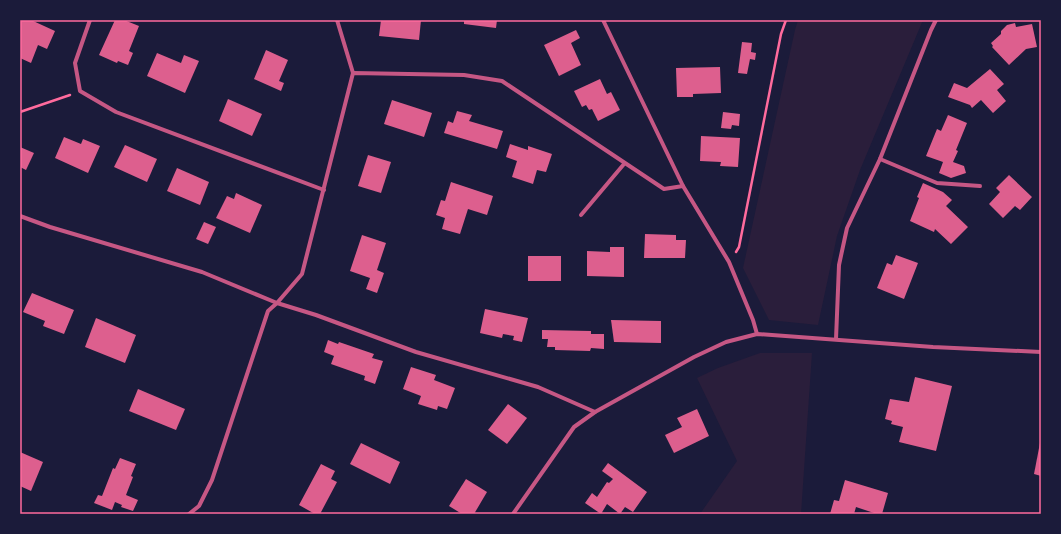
<svg xmlns="http://www.w3.org/2000/svg" width="1061" height="534" font-family="Quicksand,sans-serif">
  <rect width="100%" height="100%" fill="#1b1b3a"/>
  <!-- green -->
  <g fill="#2a1e3b">
    <polygon points="798,20 923,20 860,170 837,236 818,325 769,320 743,268 795,30"/>
    <polygon points="760,353 812,353 801,514 700,514 737,461 697,378 718,368"/>
  </g>
  <!-- building -->
  <g fill="#dd5f8e">
    <polygon points="20,20 31,20 55,31 47,49 38,45 31,63 20,58"/>
    <polygon points="115,20 124,20 139,26 129,51 133,53 128,65 118,61 117,63 99,55"/>
    <polygon points="381,20 421,20 419,40 379,36"/>
    <polygon points="464,20 497,20 496,28 464,24"/>
    <polygon points="1015,23 1016,27 1032,24 1037,47 1026,49 1009,65 992,47 993,46 991,43 1001,34 1001,31 1007,25"/>
    <polygon points="576,30 580,38 571,43 581,65 559,76 544,45"/>
    <polygon points="742,42 752,43 751,52 756,53 755,60 750,59 747,74 738,73"/>
    <polygon points="266,50 288,60 279,81 284,83 281,91 254,79"/>
    <polygon points="157,53 181,63 184,55 199,61 185,93 147,76"/>
    <polygon points="720,67 721,93 693,94 693,97 677,97 676,68"/>
    <polygon points="990,69 1004,84 997,90 1006,101 993,113 981,100 972,108 970,105 948,97 954,83 967,88"/>
    <polygon points="600,79 607,94 611,92 620,110 598,121 592,109 589,110 586,105 582,107 574,91"/>
    <polygon points="228,99 262,114 252,136 219,121"/>
    <polygon points="392,100 432,113 424,137 384,124"/>
    <polygon points="457,111 472,115 469,121 503,131 497,149 444,133 448,121 453,123"/>
    <polygon points="723,112 740,114 739,126 732,125 731,129 721,128"/>
    <polygon points="948,115 967,123 956,150 958,151 953,162 964,166 966,173 951,178 939,173 943,162 926,156 937,129 941,131"/>
    <polygon points="701,136 740,138 738,167 720,166 721,162 700,161"/>
    <polygon points="64,137 81,144 83,139 100,146 88,173 55,158"/>
    <polygon points="510,144 528,150 528,146 552,154 546,172 537,170 533,184 512,177 517,161 506,157"/>
    <polygon points="125,145 157,159 147,182 114,167"/>
    <polygon points="20,147 34,153 26,170 20,167"/>
    <polygon points="368,155 391,162 381,193 358,186"/>
    <polygon points="177,168 209,182 200,205 167,191"/>
    <polygon points="1009,175 1032,197 1020,210 1015,206 1003,218 989,204 1000,192 996,188"/>
    <polygon points="451,182 493,196 487,215 468,209 460,234 442,229 445,218 436,215 441,200 445,201"/>
    <polygon points="923,183 943,192 952,200 946,206 968,227 951,244 935,229 934,232 910,221 919,198 917,197"/>
    <polygon points="236,193 262,205 250,233 216,218 227,196 234,199"/>
    <polygon points="204,222 216,227 208,244 196,239"/>
    <polygon points="645,234 676,235 676,240 686,240 685,258 644,258"/>
    <polygon points="362,235 386,243 377,270 384,273 377,293 366,289 370,278 350,271"/>
    <polygon points="610,247 624,247 624,277 587,276 587,251 610,252"/>
    <polygon points="896,255 918,263 904,299 877,288 887,263 892,265"/>
    <rect x="528" y="256" width="33" height="25"/>
    <polygon points="32,293 74,310 64,334 43,326 45,321 23,312"/>
    <polygon points="485,309 528,318 522,342 513,340 514,336 503,334 502,338 480,333"/>
    <polygon points="96,318 136,335 125,363 85,347"/>
    <polygon points="611,320 661,321 661,343 614,342"/>
    <polygon points="542,330 591,331 591,334 604,334 604,349 591,348 590,351 555,350 555,347 547,347 548,339 542,339"/>
    <polygon points="328,340 338,344 339,342 374,354 372,358 383,361 375,384 364,380 365,376 331,364 334,356 324,352"/>
    <polygon points="411,367 436,375 434,380 455,388 447,409 438,406 437,410 418,404 421,396 403,389"/>
    <polygon points="915,377 952,386 936,451 899,442 903,427 891,424 892,421 885,419 890,399 909,402"/>
    <polygon points="138,389 185,409 176,430 129,411"/>
    <polygon points="508,404 527,418 507,444 488,430"/>
    <polygon points="697,409 709,436 674,453 665,435 682,427 677,418"/>
    <polygon points="361,443 400,462 390,484 350,464"/>
    <polygon points="1040,443 1041,443 1041,476 1034,474"/>
    <polygon points="20,452 43,462 31,491 20,486"/>
    <polygon points="120,458 136,464 131,476 133,477 126,495 138,500 133,511 121,507 122,505 115,502 112,510 94,503 98,495 102,496 113,468 115,469"/>
    <polygon points="608,463 647,492 633,512 625,507 620,514 607,504 601,514 585,503 592,493 597,497 607,482 609,483 613,479 602,471"/>
    <polygon points="321,464 335,471 331,479 337,482 320,514 315,514 299,505"/>
    <polygon points="466,479 487,492 474,514 462,514 449,506"/>
    <polygon points="845,480 888,493 882,514 877,514 856,507 854,514 830,514 834,500 839,501"/>
  </g>
  <g fill="none" stroke-linecap="round" stroke-linejoin="round">
    <!-- path -->
    <g stroke="#ff6b9d" stroke-width="2.5">
      <polyline points="20,112 70,95"/>
      <polyline points="736,252 739,247 781,34 786,20"/>
    </g>
    <!-- minor -->
    <g stroke="#c65784" stroke-width="4">
      <polyline points="90,20 75,63 80,91 116,112 324,190"/>
      <polyline points="337,20 353,73"/>
      <polyline points="603,20 683,186 729,262 753,320 757,334"/>
      <polyline points="880,159 937,183 980,186"/>
      <polyline points="581,215 624,164"/>
      <polyline points="20,216 50,227 202,272 277,303 316,315 416,352 538,387 595,412 694,357 726,342 757,334 933,347 1041,352"/>
      <polyline points="836,339 839,265 847,228 880,159 931,30 936,20"/>
      <polyline points="189,514 199,506 212,480 268,311 277,303 302,274 353,73 464,75 502,81 664,189 683,186"/>
      <polyline points="513,514 574,427 595,412"/>
    </g>
  </g>
  <!-- border -->
  <rect width="1061" height="534" fill="none" stroke="#1b1b3a" stroke-width="42"/>
  <rect x="21" y="21" width="1019" height="492" fill="none" stroke="#ff6b9d" stroke-width="1.5"/>
</svg>
